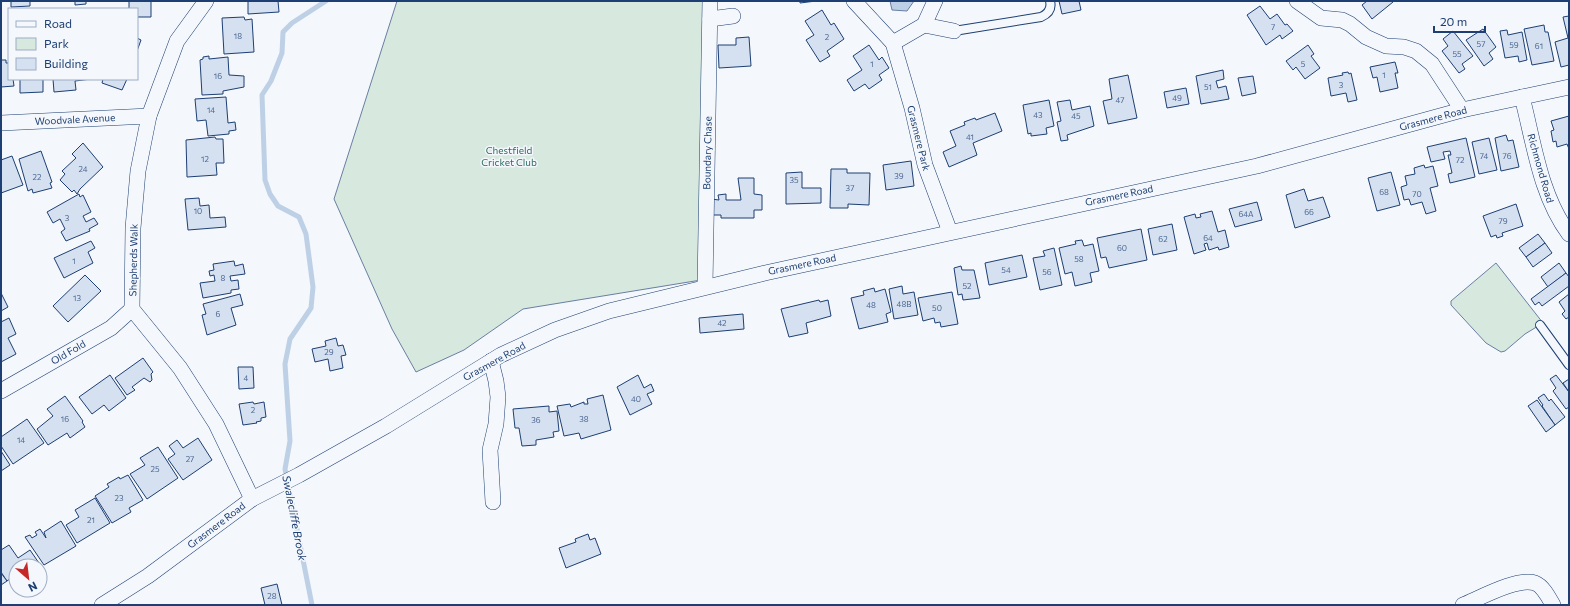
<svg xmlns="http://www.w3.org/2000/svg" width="1570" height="606" font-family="Commissioner,sans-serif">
  <rect width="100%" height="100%" fill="#f4f7fb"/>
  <!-- green -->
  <g fill="#d7e8df" stroke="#687fa3">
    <polygon points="397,1 711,1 701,280 523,309 464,350 416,372 392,329 334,199"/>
    <polygon points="1496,263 1543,323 1525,334 1505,351 1501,352 1486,343 1451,305 1451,301"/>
  </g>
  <!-- water -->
  <polygon fill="#bed0e5" stroke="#687fa3" points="890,1 914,1 907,11 892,10"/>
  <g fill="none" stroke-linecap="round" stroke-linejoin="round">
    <!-- stream -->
    <polyline stroke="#bed0e5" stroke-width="5" points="312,605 285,469 290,441 285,364 290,339 311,308 313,287 306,234 299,217 278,206 270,194 265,180 262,95 271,81 282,53 283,32 292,23 326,1"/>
  </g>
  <!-- building -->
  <g fill="#d5e0f0" stroke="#1d3f73">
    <polygon points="11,1 30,1 30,6 11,7"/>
    <polygon points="75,1 86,1 86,4 75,5"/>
    <polygon points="129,1 151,1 151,17 137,17 137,9 129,9"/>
    <polygon points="248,1 278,1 279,12 248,14"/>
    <polygon points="800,1 816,1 800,3"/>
    <polygon points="1059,1 1079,1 1081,10 1062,14"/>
    <polygon points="1367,1 1393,1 1393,2 1372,19 1362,5"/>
    <polygon points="1260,6 1270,19 1277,14 1285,25 1287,24 1293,31 1282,39 1280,35 1266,45 1247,15"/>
    <polygon points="822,10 831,25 834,23 844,39 827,51 830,56 820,62 806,40 814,35 805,21"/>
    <polygon points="1569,16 1569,65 1561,67 1555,42 1568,38 1563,17"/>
    <polygon points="244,17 245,20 252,19 254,52 224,54 222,18"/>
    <polygon points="1544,25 1545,32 1548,32 1554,61 1532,65 1524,29"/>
    <polygon points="1483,29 1496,47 1489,53 1493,59 1484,66 1466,40"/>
    <polygon points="1507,30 1508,35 1522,32 1527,60 1519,62 1518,56 1505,58 1500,31"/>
    <polygon points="1453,31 1473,56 1462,64 1465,69 1459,73 1442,51 1448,46 1443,39"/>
    <polygon points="749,37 751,66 719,68 718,45 736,45 736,38"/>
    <polygon points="137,38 141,40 137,51"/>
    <polygon points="869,45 879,60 882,57 889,68 879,75 882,80 869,89 865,84 854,91 847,80 862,70 853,56"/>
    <polygon points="1308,45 1314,54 1311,56 1320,68 1305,79 1296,67 1293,70 1286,61"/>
    <polygon points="209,56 209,59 228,57 229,75 244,76 244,87 223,91 223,94 202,95 200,60 203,59 203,57"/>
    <polygon points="1,60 6,60 6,63 9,63 9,79 13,79 14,86 1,87"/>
    <polygon points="1395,62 1398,73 1395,73 1398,88 1380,92 1377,77 1373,78 1370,67"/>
    <polygon points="1223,70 1224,79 1216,81 1218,88 1226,86 1229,99 1201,104 1196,76"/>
    <polygon points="1348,72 1349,74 1351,73 1357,100 1348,102 1346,93 1331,96 1328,78 1343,75 1342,73"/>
    <polygon points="1128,75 1137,118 1108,124 1103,101 1112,99 1109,79"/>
    <polygon points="1253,76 1256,93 1242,96 1238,78"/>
    <polygon points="20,79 43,79 43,92 20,93"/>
    <polygon points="53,79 91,79 75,81 76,90 54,92"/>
    <polygon points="103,79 127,79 122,90 102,83"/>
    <polygon points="1186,88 1189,104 1167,108 1164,92"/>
    <polygon points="226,97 228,123 235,122 236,130 229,131 229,134 208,136 206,120 197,121 195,99"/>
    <polygon points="1049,100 1054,126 1046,128 1047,134 1031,136 1031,133 1028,134 1023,105"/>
    <polygon points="1070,100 1072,110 1090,106 1094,126 1067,135 1068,140 1061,141 1057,122 1061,121 1057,102"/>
    <polygon points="995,113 1002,131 973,143 977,155 949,167 943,152 956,146 950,131 965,125 964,122 975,118 976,120"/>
    <polygon points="1569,116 1569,149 1567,144 1557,147 1556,141 1553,142 1551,131 1554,130 1551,121"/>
    <polygon points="1506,135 1508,141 1513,140 1519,167 1501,171 1495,138"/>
    <polygon points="215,137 216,139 223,139 224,163 216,163 217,175 187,177 186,140"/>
    <polygon points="1466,138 1475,177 1450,183 1448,174 1452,173 1448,155 1451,155 1450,151 1443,152 1445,159 1431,162 1427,147"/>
    <polygon points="1489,138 1497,170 1479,174 1472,142"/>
    <polygon points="83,143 103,167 80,189 77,194 74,190 72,192 60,180 65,174 62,171 76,158 72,154"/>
    <polygon points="41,151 52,182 50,183 52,188 33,193 32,189 28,191 19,159"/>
    <polygon points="12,156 23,185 1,193 1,160"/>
    <polygon points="911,161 914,186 886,190 883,165"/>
    <polygon points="1424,165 1425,168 1433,166 1438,186 1430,188 1436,211 1426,214 1422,202 1411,205 1409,199 1404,200 1401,187 1407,185 1405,176 1415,174 1414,168"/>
    <polygon points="831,169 847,169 847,173 870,173 869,205 848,204 848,208 830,208"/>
    <polygon points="802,172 802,188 821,188 821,203 786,204 786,173"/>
    <polygon points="1391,172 1400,205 1377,211 1368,178"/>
    <polygon points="738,178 754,178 754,194 762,195 762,210 754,210 754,218 721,218 721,215 711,215 711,199 719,200 718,195 726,194 726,200 741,200"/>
    <polygon points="1304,189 1308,201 1323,197 1330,217 1295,228 1286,195"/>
    <polygon points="79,194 80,197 83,195 91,212 83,216 86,222 94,218 98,224 89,229 90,231 66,241 61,232 65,229 60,219 53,223 47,212"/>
    <polygon points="199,198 200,206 209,205 210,218 225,217 226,227 188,230 185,199"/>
    <polygon points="1257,202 1262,220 1235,227 1229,209"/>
    <polygon points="1516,204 1523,226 1502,233 1503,236 1497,238 1496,235 1491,237 1483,216"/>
    <polygon points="1212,211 1218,232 1225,230 1229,247 1219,250 1218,247 1209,250 1207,243 1204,244 1206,250 1194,254 1184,217 1195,214 1196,218 1201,217 1200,214"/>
    <polygon points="1172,224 1177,250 1153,255 1148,229"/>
    <polygon points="1141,229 1147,260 1109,268 1106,257 1101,258 1097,238"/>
    <polygon points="1538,234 1545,243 1526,257 1519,248"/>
    <polygon points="1082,240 1084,246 1093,244 1099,271 1090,273 1092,282 1075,286 1072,272 1065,274 1059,248 1076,244 1075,241"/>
    <polygon points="91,241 95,248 88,252 93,263 64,278 54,258"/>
    <polygon points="1545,243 1552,253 1533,267 1526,257"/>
    <polygon points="1054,248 1062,285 1040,290 1033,258 1045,256 1043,251"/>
    <polygon points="1022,255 1027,277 989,285 985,263"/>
    <polygon points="234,261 235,266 243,264 245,274 230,276 231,281 238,280 239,289 231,290 231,293 203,298 200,283 215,281 214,275 210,276 209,271 214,270 213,264"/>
    <polygon points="1559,263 1566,273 1548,287 1541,277"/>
    <polygon points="961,266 962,270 974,270 980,298 963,300 962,294 958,295 954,268"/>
    <polygon points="1566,273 1569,277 1569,286 1542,306 1539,302 1535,305 1531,299"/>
    <polygon points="85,275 101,291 68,322 53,306"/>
    <polygon points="902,286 903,294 914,292 918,315 894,319 889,289"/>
    <polygon points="874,288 875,292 885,289 891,312 886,314 888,322 859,329 851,298 864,295 863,291"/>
    <polygon points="952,292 958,324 941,327 940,322 935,323 934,318 923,321 918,298"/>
    <polygon points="1,293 8,307 1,311"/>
    <polygon points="240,294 243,305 231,308 236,325 207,335 202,315 206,314 203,304"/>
    <polygon points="1569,294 1569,317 1566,319 1562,314 1565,311 1559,302"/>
    <polygon points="819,300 820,302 828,300 831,316 806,323 808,333 789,337 781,309"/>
    <polygon points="743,314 744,329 700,333 699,318"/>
    <polygon points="9,318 16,334 8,338 16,354 1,362 1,322"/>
    <polygon points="336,338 338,346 343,345 346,355 341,356 343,368 330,371 328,359 315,362 312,349 326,346 325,341"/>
    <polygon points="143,358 153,372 151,374 152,380 150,382 144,378 132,387 135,390 127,395 115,378"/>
    <polygon points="238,367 253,367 254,388 239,389"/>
    <polygon points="110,375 126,398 109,411 104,405 92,414 79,397"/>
    <polygon points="638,375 644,388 651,384 654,391 647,394 652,404 630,415 617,387"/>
    <polygon points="1556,375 1569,392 1569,407 1566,409 1553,391 1556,388 1550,379"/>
    <polygon points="1569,379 1569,392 1563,383"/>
    <polygon points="1544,394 1549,401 1551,399 1565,417 1555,425 1542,406 1543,405 1538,398"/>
    <polygon points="603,395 611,430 581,439 579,433 564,436 557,406 570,404 571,407 584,402 584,404 588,404 587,399"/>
    <polygon points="65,396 83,421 82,422 85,427 70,438 67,433 48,445 37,429 53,416 47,409"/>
    <polygon points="1537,400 1555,425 1546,432 1528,406"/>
    <polygon points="253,402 254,404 264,402 266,417 261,418 261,421 256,422 257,423 243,425 239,404"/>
    <polygon points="549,406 549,412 557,411 559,431 553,432 554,437 536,440 536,445 522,446 519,428 515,428 513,409"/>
    <polygon points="27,419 44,443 13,464 1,446 1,437"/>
    <polygon points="198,438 212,460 183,480 168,459 175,454 169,446 177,440 183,448"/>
    <polygon points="158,447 178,478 147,499 130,474 145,465 140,458"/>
    <polygon points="1,451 10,465 1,471"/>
    <polygon points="128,475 143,500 129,508 131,512 112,523 95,496 109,487 107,484 119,477 120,479"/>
    <polygon points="95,498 110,523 77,543 66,525 79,517 75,510"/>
    <polygon points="61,521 76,546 44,565 25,537 30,535 32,538 37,535 35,532 40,529 46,538 44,532"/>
    <polygon points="588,534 590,540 595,538 601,554 566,568 559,548 576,542 575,539"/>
    <polygon points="9,545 18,558 30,550 41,566 16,566 16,579 14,576 7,581 1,572 1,550"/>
    <polygon points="1,573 7,581 1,585"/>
    <polygon points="277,584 282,605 265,605 261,588"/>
  </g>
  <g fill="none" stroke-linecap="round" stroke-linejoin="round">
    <!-- service casing -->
    <g stroke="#1d3f73" stroke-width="10">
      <g id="service">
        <path d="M954,31l87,-14c7,-3 11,-8 9,-16"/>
        <polyline points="1540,325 1569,365"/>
      </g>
    </g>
    <!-- minor casing -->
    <g stroke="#1d3f73" stroke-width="16">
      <g id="minor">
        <polyline points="206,1 177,41 149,116 138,171 133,228 132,309 180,368 216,424 252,499"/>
        <polyline points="854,1 893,43 912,108 925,165 950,232"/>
        <polyline points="1297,1 1321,18 1342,20 1350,24 1366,37 1386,46 1404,47 1416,51 1432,64 1462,110"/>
        <polyline points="710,19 733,16"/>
        <polyline points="924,25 954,31"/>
        <polyline points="893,43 924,25 935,1"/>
        <path d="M1522,97c12,46 18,98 47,137"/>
        <polyline points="1,123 149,116"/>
        <polyline points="705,286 710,1"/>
        <polyline points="491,361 496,381 498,397 496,424 490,450 493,502"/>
        <polyline points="1,391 111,328 132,309"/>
        <polyline points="102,605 148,576 252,499 299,475 386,426 501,355 555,330 609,311 765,273 1257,166 1462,110 1569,87"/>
        <path d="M1463,605c17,-7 55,-28 72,-22 8,3 14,15 18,22"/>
      </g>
    </g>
    <!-- service -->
    <use href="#service" stroke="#f4f7fb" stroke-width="8"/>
    <!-- minor -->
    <use href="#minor" stroke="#f4f7fb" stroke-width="15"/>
  </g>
  <g text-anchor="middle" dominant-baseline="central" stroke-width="3" stroke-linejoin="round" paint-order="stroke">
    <!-- number labels -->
    <g font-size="8" fill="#4b6792">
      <text x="1273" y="27">7</text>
      <text x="238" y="36">18</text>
      <text x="827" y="37">2</text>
      <text x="1481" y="44">57</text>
      <text x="1514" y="45">59</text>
      <text x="1539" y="46">61</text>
      <text x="1457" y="54">55</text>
      <text x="872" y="64">1</text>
      <text x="1303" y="64">5</text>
      <text x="1384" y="75">1</text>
      <text x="218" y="76">16</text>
      <text x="1341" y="85">3</text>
      <text x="1208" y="87">51</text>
      <text x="1177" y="98">49</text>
      <text x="1120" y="100">47</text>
      <text x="211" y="110">14</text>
      <text x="1038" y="115">43</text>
      <text x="1076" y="116">45</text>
      <text x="970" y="137">41</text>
      <text x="1484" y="156">74</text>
      <text x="1507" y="156">76</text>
      <text x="205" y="159">12</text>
      <text x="1460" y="160">72</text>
      <text x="83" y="169">24</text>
      <text x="899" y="176">39</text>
      <text x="37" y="177">22</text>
      <text x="794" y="180">35</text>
      <text x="850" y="188">37</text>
      <text x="1384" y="192">68</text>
      <text x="1417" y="194">70</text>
      <text x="198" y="211">10</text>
      <text x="1309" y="212">66</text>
      <text x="1246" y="214">64A</text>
      <text x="67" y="218">3</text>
      <text x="1503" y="221">79</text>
      <text x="1208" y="238">64</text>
      <text x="1163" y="239">62</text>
      <text x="1122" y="248">60</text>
      <text x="1079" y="259">58</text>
      <text x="74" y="261">1</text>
      <text x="1006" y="270">54</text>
      <text x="1047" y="272">56</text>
      <text x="223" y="278">8</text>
      <text x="967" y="286">52</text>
      <text x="77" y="298">13</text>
      <text x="904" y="304">48B</text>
      <text x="871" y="305">48</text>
      <text x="937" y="308">50</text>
      <text x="218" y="314">6</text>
      <text x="722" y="323">42</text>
      <text x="329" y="352">29</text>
      <text x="246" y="378">4</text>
      <text x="636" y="399">40</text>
      <text x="253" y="410">2</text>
      <text x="65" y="419">16</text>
      <text x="584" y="419">38</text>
      <text x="536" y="420">36</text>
      <text x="21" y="440">14</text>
      <text x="190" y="459">27</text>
      <text x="155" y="469">25</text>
      <text x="119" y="498">23</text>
      <text x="91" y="520">21</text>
      <text x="272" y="596">28</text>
    </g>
    <!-- street labels -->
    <g font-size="10" fill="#1d3f73" stroke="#f4f7fb">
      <text transform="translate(1433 118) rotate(-15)">Grasmere Road</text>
      <text transform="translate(75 119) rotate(-3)">Woodvale Avenue</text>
      <text transform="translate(919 138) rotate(76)">Grasmere Park</text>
      <text transform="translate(707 153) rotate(-89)">Boundary Chase</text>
      <text transform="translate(1541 168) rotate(74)">Richmond Road</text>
      <text transform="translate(1119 195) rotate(-12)">Grasmere Road</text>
      <text transform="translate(133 260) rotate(-89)">Shepherds Walk</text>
      <text transform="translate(802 264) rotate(-12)">Grasmere Road</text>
      <text transform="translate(68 352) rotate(-30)">Old Fold</text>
      <text transform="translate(494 361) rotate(-29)">Grasmere Road</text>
      <text transform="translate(216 525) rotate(-37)">Grasmere Road</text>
    </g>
    <!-- park labels -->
    <g font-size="10" fill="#2c6c60" stroke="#f4f7fb">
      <text x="509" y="150">Chestfield<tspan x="509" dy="12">Cricket Club</tspan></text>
    </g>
    <!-- water labels -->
    <g font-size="11" font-style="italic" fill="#1d3f73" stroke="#f4f7fb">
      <text transform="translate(295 518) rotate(79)">Swalecliffe Brook</text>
    </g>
  </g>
  <!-- border -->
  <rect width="1570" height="606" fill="none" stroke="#1d3f73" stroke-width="4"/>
  <!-- legend -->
  <rect x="8" y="8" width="130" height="72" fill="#f4f7fb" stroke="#9eadc5"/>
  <rect x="16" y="21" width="20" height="6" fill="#f4f7fb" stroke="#9eadc5"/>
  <text x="44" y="28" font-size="12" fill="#1d3f73">Road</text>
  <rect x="16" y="38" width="20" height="12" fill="#d7e8df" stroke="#9eadc5"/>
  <text x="44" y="48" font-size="12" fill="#1d3f73">Park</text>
  <rect x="16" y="58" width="20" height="12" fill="#d5e0f0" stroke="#9eadc5"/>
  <text x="44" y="68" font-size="12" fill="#1d3f73">Building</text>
  <!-- north arrow -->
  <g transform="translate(28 578) rotate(152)"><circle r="19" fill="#f4f7fb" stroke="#9eadc5"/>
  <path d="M0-3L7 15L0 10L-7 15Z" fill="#c62828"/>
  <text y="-6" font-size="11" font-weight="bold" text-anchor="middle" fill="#1d3f73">N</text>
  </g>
  <!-- scale -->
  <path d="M1434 26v6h51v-6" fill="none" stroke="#1d3f73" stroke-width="2"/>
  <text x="1440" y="26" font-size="12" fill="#1d3f73" stroke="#f4f7fb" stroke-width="3" paint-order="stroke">20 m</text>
</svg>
